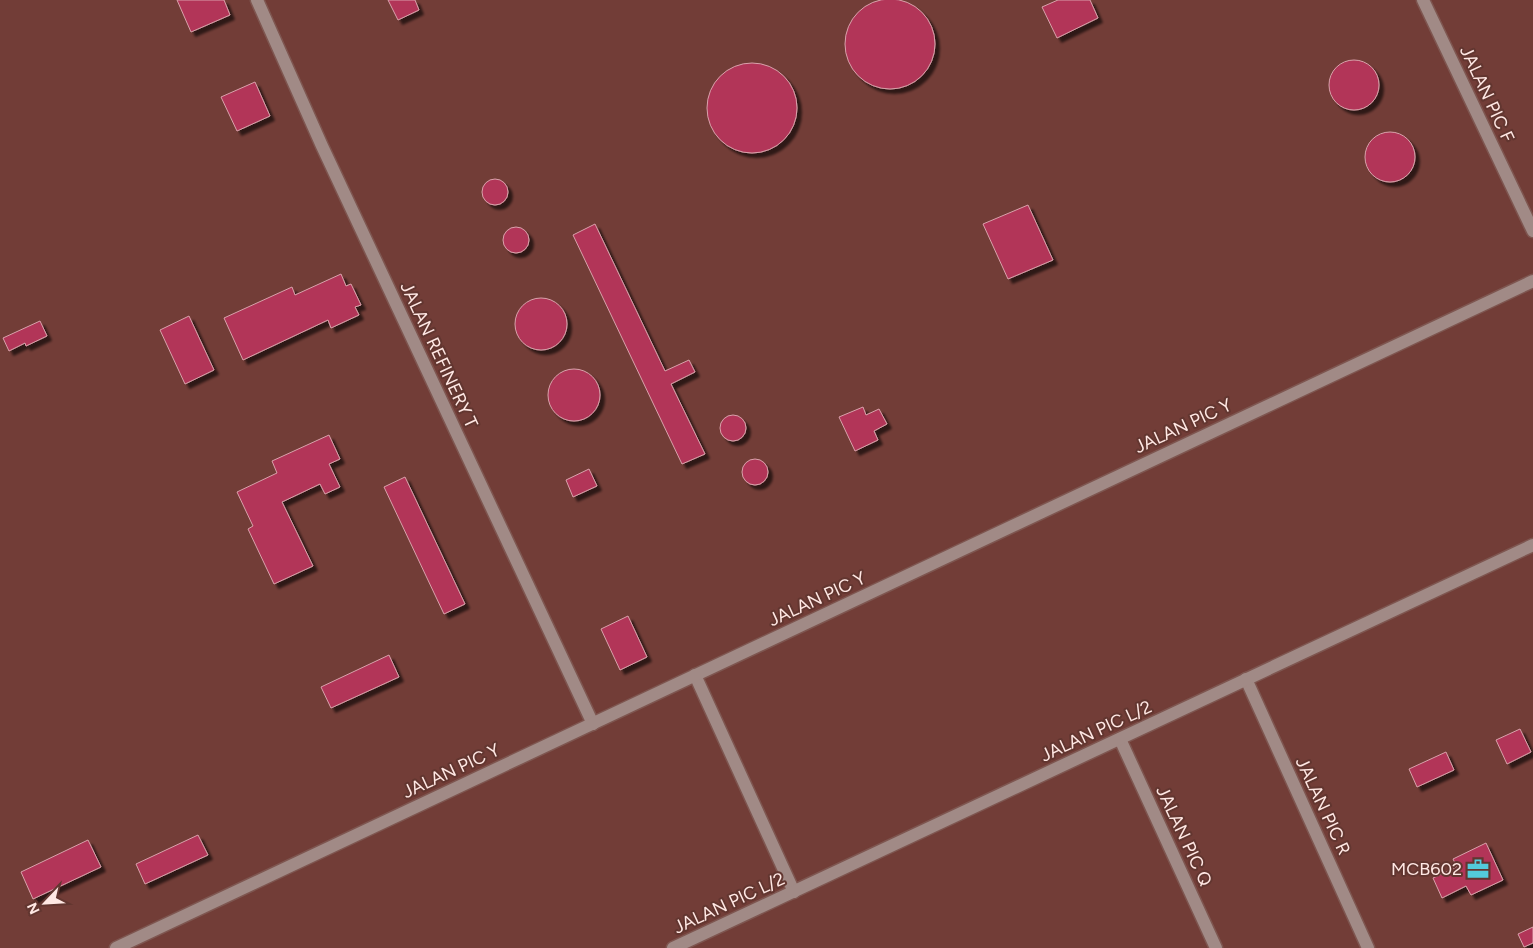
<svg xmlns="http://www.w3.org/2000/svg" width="1533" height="948" font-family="Figtree,sans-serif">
  <defs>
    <filter id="shadow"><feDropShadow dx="4.5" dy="4.5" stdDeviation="1" flood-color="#0009"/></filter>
  </defs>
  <rect width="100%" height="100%" fill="#623630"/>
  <!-- built -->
  <rect fill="#723d37" x="0" y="0" width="1533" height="948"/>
  <!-- building -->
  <g fill="#b23458" stroke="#d9a2ab" filter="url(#shadow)">
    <circle cx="890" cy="44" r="45"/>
    <polygon points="177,0 224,0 230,15 191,32"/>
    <polygon points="388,0 415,0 419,10 398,20"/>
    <polygon points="1058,0 1090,0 1098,18 1057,38 1042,7"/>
    <circle cx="1354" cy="85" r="25"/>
    <circle cx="752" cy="108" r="45"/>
    <polygon points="255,82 270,116 237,131 221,97"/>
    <circle cx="1390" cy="157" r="25"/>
    <circle cx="495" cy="192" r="13"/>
    <polygon points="1028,205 1053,260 1008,279 983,224"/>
    <polygon points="595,224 665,371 689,360 695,372 671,384 705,454 682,464 573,235"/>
    <circle cx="516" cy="240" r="13"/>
    <polygon points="341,274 346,286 351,284 361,305 355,307 359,315 331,328 328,320 243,360 224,318 292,287 295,295"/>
    <circle cx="541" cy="324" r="26"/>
    <polygon points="189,316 214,370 185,384 160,330"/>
    <polygon points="40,321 47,336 26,346 25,343 9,351 3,338"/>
    <circle cx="574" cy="395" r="26"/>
    <polygon points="863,407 866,415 879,409 887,424 874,431 878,440 855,451 839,417"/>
    <circle cx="733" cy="428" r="13"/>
    <polygon points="329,435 340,459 329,464 340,487 325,494 320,484 282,502 313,566 274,584 248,529 253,526 237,492 277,473 272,461"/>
    <circle cx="755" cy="472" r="13"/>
    <polygon points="589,469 597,486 573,497 566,480"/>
    <polygon points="405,477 465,604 444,614 384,487"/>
    <polygon points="628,616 647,657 620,670 601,629"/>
    <polygon points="389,655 399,677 331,708 321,687"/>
    <polygon points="1520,729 1531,752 1507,764 1496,740"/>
    <polygon points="1446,752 1454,770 1417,787 1409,769"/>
    <polygon points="198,835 208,855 145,884 136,864"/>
    <polygon points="88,840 101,867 33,899 21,872"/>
    <polygon points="1486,843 1503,880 1471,895 1466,886 1442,898 1433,878 1457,867 1453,859"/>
    <polygon points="1533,927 1533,943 1524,947 1518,934"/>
  </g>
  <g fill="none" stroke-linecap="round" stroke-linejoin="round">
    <!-- minor casing -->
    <g stroke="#7e5650" stroke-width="15">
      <g id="minor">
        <polyline points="257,0 322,146 593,724"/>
        <polyline points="1423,0 1533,231"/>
        <polyline points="695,675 794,892"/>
        <polyline points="1246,679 1368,948"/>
        <polyline points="1120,739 1216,948"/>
        <polyline points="116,948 1533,281"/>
        <polyline points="673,948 1533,545"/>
      </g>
    </g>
    <!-- minor -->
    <use href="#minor" stroke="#a18a86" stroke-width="12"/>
  </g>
  <!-- icons -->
  <defs>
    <g id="office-bare" transform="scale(1.725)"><path d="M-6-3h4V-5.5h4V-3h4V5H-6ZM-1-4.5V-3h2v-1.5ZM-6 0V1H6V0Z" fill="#53cbdb" stroke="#623630" stroke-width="2.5" paint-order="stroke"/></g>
  </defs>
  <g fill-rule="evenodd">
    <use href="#office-bare" x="1478" y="869"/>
  </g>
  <g text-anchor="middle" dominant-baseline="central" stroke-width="4" stroke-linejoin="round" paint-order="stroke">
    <!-- street labels -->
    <g font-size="18" fill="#ffe8e4" stroke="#623630">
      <text transform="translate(1487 94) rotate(65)">JALAN PIC F</text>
      <text transform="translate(439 355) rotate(65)">JALAN REFINERY T</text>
      <text transform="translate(1183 426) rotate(-25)">JALAN PIC Y</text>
      <text transform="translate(817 599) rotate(-25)">JALAN PIC Y</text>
      <text transform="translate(1096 731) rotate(-25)">JALAN PIC L/2</text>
      <text transform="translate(451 771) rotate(-25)">JALAN PIC Y</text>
      <text transform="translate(1323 806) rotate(65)">JALAN PIC R</text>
      <text transform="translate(1184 836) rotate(65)">JALAN PIC Q</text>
      <text transform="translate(729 903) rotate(-25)">JALAN PIC L/2</text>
    </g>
    <!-- poi labels -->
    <g font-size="18" fill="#ffe8e4" stroke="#623630" text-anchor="end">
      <text x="1462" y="869">MCB602</text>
    </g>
  </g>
  <!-- north arrow -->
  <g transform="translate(45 903) rotate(245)" stroke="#623630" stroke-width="4" paint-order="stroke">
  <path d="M0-4L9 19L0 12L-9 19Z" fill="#ffe8e4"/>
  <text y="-8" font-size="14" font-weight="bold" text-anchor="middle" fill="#ffe8e4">N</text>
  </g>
</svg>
